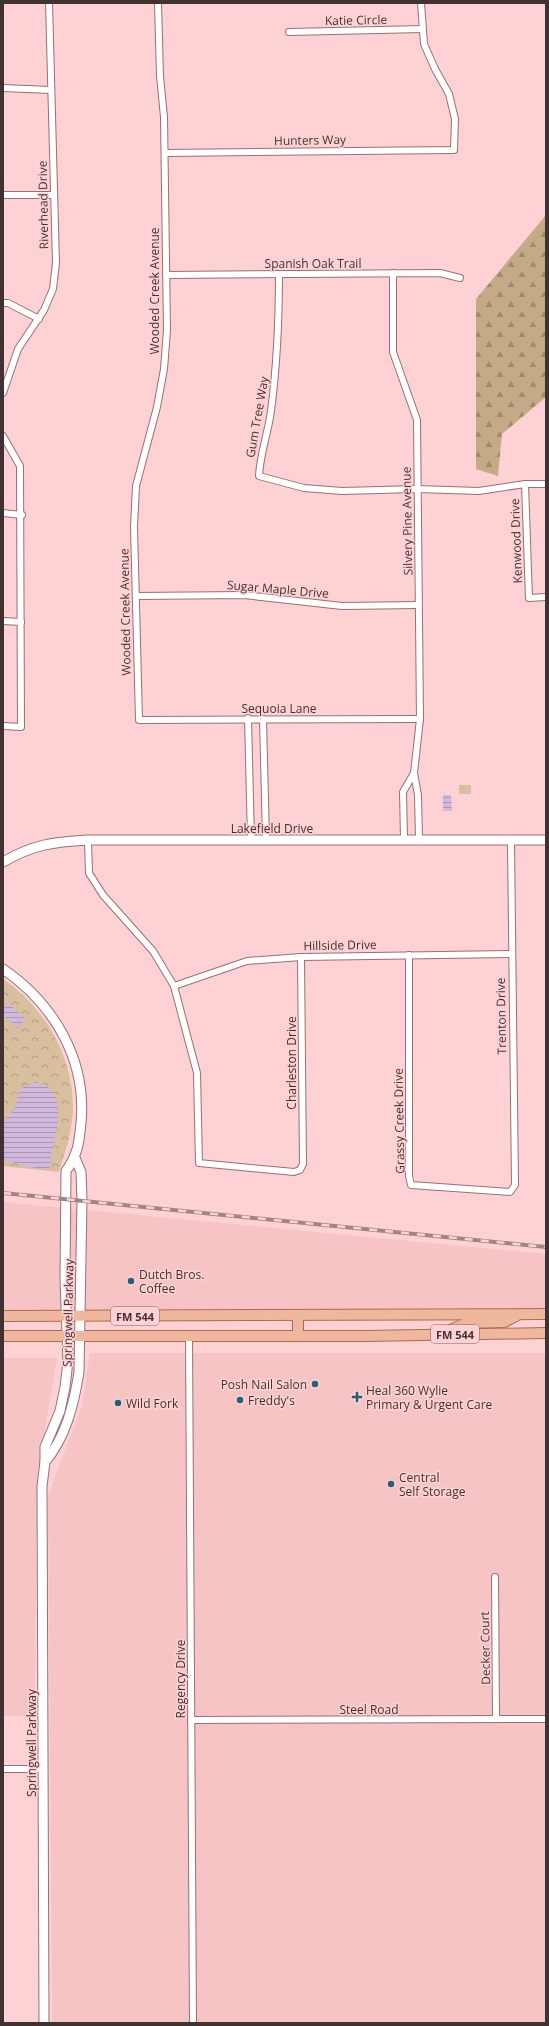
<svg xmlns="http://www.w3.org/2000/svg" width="549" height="2026" font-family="'Open Sans',sans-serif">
  <defs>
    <pattern id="forest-firs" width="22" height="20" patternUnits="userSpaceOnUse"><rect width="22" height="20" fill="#c4aa86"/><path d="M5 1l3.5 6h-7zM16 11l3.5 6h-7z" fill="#a18b6e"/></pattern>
    <pattern id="park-crowns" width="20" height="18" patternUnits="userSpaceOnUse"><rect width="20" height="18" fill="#d8bf9e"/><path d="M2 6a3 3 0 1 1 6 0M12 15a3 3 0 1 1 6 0" fill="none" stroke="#b19c81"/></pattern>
    <pattern id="water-rules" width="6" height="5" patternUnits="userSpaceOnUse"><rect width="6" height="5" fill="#d1b8dc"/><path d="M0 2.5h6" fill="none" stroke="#ab96b3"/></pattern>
  </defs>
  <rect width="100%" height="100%" fill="#fed2d4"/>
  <!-- built -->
  <g fill="#f7c4c6">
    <polygon points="3,1202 546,1254 546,1309 3,1312"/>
    <polygon points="90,1353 546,1353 546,2023 52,2023 48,1495 82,1405"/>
    <polygon points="3,1358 57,1358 37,1476 35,1716 3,1716"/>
  </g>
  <!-- forest -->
  <polygon fill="url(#forest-firs)" points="546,215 546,397 502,434 498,476 476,469 476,299"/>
  <!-- park -->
  <g fill="url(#park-crowns)">
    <rect x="459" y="785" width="12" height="9"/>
    <path d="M3,979c47,32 78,91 68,149 -2,14 -8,29 -12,44l-56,-6z"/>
  </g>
  <!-- water -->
  <g fill="url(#water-rules)">
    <polygon points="443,795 451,795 452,811 443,811"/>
    <polygon points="8,1003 26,1019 17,1028 3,1015 3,1010"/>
    <path d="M35,1082c28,5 25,34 20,56 -2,9 -6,18 -3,27l-4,4 -20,-2 -20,-6 -5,1v-41l11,-11 6,-21z"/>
  </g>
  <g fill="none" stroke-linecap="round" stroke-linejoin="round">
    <!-- street casing -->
    <g stroke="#977072" stroke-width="8">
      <g id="street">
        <polyline points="158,3 160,76 164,117 167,330 164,369 157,407 136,486 134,527 139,720 420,719"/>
        <polyline points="289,32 423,29"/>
        <polyline points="3,88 51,90"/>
        <polyline points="165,153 454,150 455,119 449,94 435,69 424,44 421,3"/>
        <polyline points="3,195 54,195"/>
        <polyline points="393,273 393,352 417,420 420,719 414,773"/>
        <path d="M279,274c0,46 -2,91 -8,137 -3,22 -11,43 -12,65l45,12 38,3 75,-2 62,2 46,-7h21"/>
        <polyline points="166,275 440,273 460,278"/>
        <polyline points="3,303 8,303 39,319"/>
        <polyline points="3,393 18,349 44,310 53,289 56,263 49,3"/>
        <polyline points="3,436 20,466 21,727 3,726"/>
        <polyline points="525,484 529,598 546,597"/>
        <polyline points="3,513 22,515"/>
        <polyline points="136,596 244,595 342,606 418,605"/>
        <polyline points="3,621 21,622"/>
        <polyline points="248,718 251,840"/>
        <polyline points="263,719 266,840"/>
        <polyline points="404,839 403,792 414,773 418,795 419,839"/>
        <polyline points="88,840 89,873 103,895 153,951 174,986 197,1073 199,1163 294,1172 300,1170 303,1164 301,957"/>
        <polyline points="409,955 409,1176 411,1185 510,1192 515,1185 511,842"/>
        <polyline points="174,986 247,961 301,957 511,954"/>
        <polyline points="189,1336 193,2023"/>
        <polyline points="495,1577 496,1719"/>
        <polyline points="191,1720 546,1719"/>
        <polyline points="3,1769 43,1769"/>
      </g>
    </g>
    <!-- secondary casing -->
    <g stroke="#977072" stroke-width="11">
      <g id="secondary">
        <path d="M3,862c31,-18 51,-20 85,-22h458"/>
        <path d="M3,969c51,35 84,91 78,154 -2,20 -3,31 -15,48l-1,108 3,82 -3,26 -5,24 -15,36v15l-3,24 2,537"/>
        <path d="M45,1462c21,-25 29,-58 34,-90l3,-172 -1,-28 -6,-14"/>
      </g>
    </g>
    <!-- primary casing -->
    <g stroke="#ac6a4f" stroke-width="12">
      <g id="primary">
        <polyline points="298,1315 298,1336"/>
        <polyline points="3,1316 546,1314"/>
        <polyline points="451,1334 452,1329 467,1323 504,1322 516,1316"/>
        <polyline points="3,1336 365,1336 546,1333"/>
      </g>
    </g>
    <!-- street -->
    <use href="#street" stroke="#fff" stroke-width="6"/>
    <!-- secondary -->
    <use href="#secondary" stroke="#fff" stroke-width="9"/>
    <!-- primary -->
    <use href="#primary" stroke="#efb89e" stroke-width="10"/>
    <!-- rail casing -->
    <g stroke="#a28485" stroke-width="4">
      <polyline id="rail" points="3,1193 546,1247"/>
    </g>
    <!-- rail -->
    <use href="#rail" stroke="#fed2d4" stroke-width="2.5" stroke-dasharray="8" stroke-linecap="butt"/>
  </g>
  <!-- markers -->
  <g fill="#236178" stroke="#fed2d4" stroke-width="1.5">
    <circle cx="131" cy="1281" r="4"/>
    <circle cx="315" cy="1384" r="4"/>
    <path d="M355 1391h4v4h4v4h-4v4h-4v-4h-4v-4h4z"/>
    <circle cx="240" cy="1400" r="4"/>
    <circle cx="118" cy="1403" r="4"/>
    <circle cx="391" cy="1484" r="4"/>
  </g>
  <g text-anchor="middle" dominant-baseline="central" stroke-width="3" stroke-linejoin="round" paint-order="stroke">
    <!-- shield labels -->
    <g fill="#fed2d4" stroke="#7a6163" stroke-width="1">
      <rect x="111" y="1307" width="48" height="18" rx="3"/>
      <rect x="431" y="1325" width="48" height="18" rx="3"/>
    </g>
    <g font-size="11" font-weight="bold" fill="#423132">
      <text x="135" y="1316">FM 544</text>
      <text x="455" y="1334">FM 544</text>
    </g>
    <!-- street labels -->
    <g font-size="12" fill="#423132" stroke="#fed2d4">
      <text transform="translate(356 20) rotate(-1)">Katie Circle</text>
      <text transform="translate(310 140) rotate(-1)">Hunters Way</text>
      <text transform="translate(43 205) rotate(-91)">Riverhead Drive</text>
      <text x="313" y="263">Spanish Oak Trail</text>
      <text transform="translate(154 291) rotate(-90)">Wooded Creek Avenue</text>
      <text transform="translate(257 417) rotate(-80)">Gum Tree Way</text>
      <text transform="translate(407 521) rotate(-91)">Silvery Pine Avenue</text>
      <text transform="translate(516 541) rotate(-92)">Kenwood Drive</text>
      <text transform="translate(278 589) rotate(5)">Sugar Maple Drive</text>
      <text transform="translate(125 612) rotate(-91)">Wooded Creek Avenue</text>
      <text x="279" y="708">Sequoia Lane</text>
      <text x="272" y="828">Lakefield Drive</text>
      <text transform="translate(340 945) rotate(-1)">Hillside Drive</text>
      <text transform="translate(501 1016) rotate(-91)">Trenton Drive</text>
      <text transform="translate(291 1063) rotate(-90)">Charleston Drive</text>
      <text transform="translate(399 1121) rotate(-91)">Grassy Creek Drive</text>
      <text transform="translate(68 1313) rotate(-89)">Springwell Parkway</text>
      <text transform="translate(485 1648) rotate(-91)">Decker Court</text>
      <text transform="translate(180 1679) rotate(-90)">Regency Drive</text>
      <text x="369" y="1709">Steel Road</text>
      <text transform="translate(31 1743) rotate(-90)">Springwell Parkway</text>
    </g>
    <!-- poi labels -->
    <g font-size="12" fill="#423132" stroke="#fed2d4" text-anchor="start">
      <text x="139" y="1274">Dutch Bros.<tspan x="139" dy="14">Coffee</tspan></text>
      <text x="307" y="1384" text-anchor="end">Posh Nail Salon</text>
      <text x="366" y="1390">Heal 360 Wylie<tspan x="366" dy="14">Primary &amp; Urgent Care</tspan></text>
      <text x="248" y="1400">Freddy's</text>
      <text x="126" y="1403">Wild Fork</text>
      <text x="399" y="1477">Central<tspan x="399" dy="14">Self Storage</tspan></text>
    </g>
  </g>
  <!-- border -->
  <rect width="549" height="2026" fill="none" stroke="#423132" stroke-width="8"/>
</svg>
